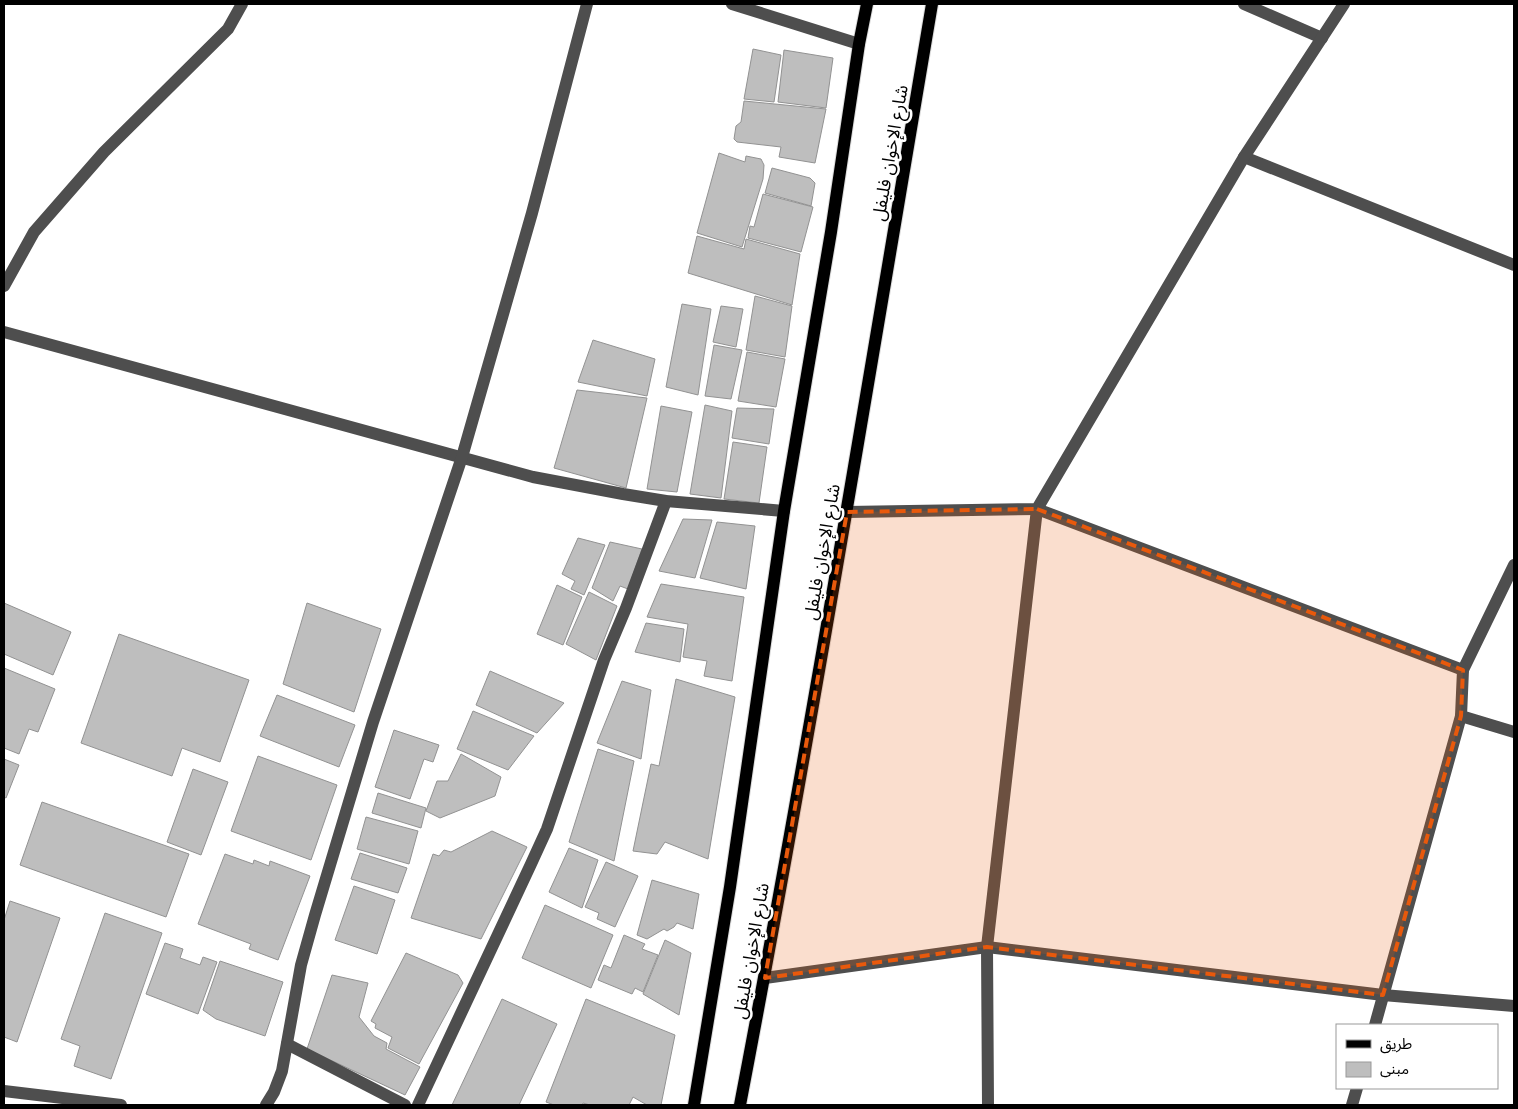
<svg xmlns="http://www.w3.org/2000/svg" width="1518" height="1109" font-family="Arial,'Noto Sans Arabic',sans-serif">
  <rect width="100%" height="100%" fill="#fff"/>
  <!-- building -->
  <g fill="#bebebe" stroke="#929292">
    <polygon points="753,49 781,55 774,102 744,99"/>
    <polygon points="784,50 833,58 826,108 778,102"/>
    <polygon points="744,101 826,109 815,163 779,157 781,147 737,142 734,139 736,126 741,122"/>
    <polygon points="719,153 745,162 746,156 761,159 764,165 763,179 742,247 697,233"/>
    <polygon points="772,168 810,178 815,183 811,206 765,193"/>
    <polygon points="763,194 813,207 801,252 748,238 750,226 754,227"/>
    <polygon points="697,236 744,249 746,239 800,254 792,305 688,273"/>
    <polygon points="755,296 792,306 785,357 746,350"/>
    <polygon points="682,304 711,309 698,395 666,387"/>
    <polygon points="721,306 743,309 736,347 713,342"/>
    <polygon points="593,340 655,359 647,396 578,382"/>
    <polygon points="714,345 742,350 731,399 705,396"/>
    <polygon points="747,352 785,359 776,407 738,401"/>
    <polygon points="577,390 647,398 626,488 554,468"/>
    <polygon points="705,405 732,411 721,498 690,494"/>
    <polygon points="661,406 692,412 677,492 647,489"/>
    <polygon points="737,408 774,409 769,444 732,438"/>
    <polygon points="733,442 767,447 759,503 724,499"/>
    <polygon points="683,519 712,520 695,578 659,571"/>
    <polygon points="717,522 755,526 746,589 700,578"/>
    <polygon points="578,538 605,545 584,595 571,589 575,581 562,574"/>
    <polygon points="610,542 642,549 628,589 620,586 613,601 592,588"/>
    <polygon points="661,584 744,597 732,681 704,676 707,661 683,657 688,624 647,617"/>
    <polygon points="557,585 582,597 563,645 537,634"/>
    <polygon points="589,592 617,606 596,660 566,644"/>
    <polygon points="4,603 71,632 53,675 4,654"/>
    <polygon points="307,603 381,629 354,712 283,684"/>
    <polygon points="646,623 684,629 680,662 635,652"/>
    <polygon points="119,634 249,680 220,762 182,748 172,776 81,743"/>
    <polygon points="4,668 55,689 38,732 29,729 19,754 4,748"/>
    <polygon points="490,671 564,703 537,733 476,705"/>
    <polygon points="676,679 735,697 708,859 665,842 657,854 633,851 651,764 659,766"/>
    <polygon points="622,681 651,690 641,759 597,743"/>
    <polygon points="277,695 355,725 339,767 260,736"/>
    <polygon points="473,711 534,736 508,770 457,749"/>
    <polygon points="394,730 439,745 433,762 424,759 410,799 375,787"/>
    <polygon points="598,749 634,761 614,861 569,842"/>
    <polygon points="461,754 501,777 495,796 440,818 426,811 437,781 448,781"/>
    <polygon points="258,756 337,785 311,860 231,831"/>
    <polygon points="4,759 19,765 6,798 4,797"/>
    <polygon points="193,769 228,782 201,855 167,842"/>
    <polygon points="378,793 426,808 421,828 372,813"/>
    <polygon points="42,802 189,854 166,917 20,865"/>
    <polygon points="366,817 418,831 409,864 357,849"/>
    <polygon points="492,831 527,847 481,939 411,918 433,854 439,856 444,850 451,852"/>
    <polygon points="569,848 598,860 582,908 549,892"/>
    <polygon points="360,853 407,868 398,893 351,879"/>
    <polygon points="225,854 253,864 254,860 269,866 270,861 310,876 278,960 249,949 251,944 198,924"/>
    <polygon points="606,862 638,876 615,927 597,919 599,913 585,907"/>
    <polygon points="652,880 699,894 693,929 677,923 674,927 667,931 664,929 647,939 637,935"/>
    <polygon points="354,886 395,900 377,954 335,940"/>
    <polygon points="10,901 60,918 17,1042 4,1037 4,920"/>
    <polygon points="545,905 613,935 591,988 522,958"/>
    <polygon points="105,913 162,933 111,1079 74,1066 80,1046 61,1039"/>
    <polygon points="624,935 645,944 642,949 658,955 643,992 635,988 632,994 598,980 604,965 611,968"/>
    <polygon points="665,940 691,953 679,1015 643,994"/>
    <polygon points="165,943 183,949 180,958 200,965 203,957 217,962 198,1014 146,994"/>
    <polygon points="406,953 458,975 463,983 419,1064 388,1048 392,1037 375,1028 376,1024 371,1021"/>
    <polygon points="220,961 283,982 265,1036 216,1019 203,1010"/>
    <polygon points="332,975 368,983 359,1017 374,1036 387,1043 386,1049 420,1067 405,1095 307,1049"/>
    <polygon points="502,999 557,1024 519,1105 452,1105"/>
    <polygon points="586,999 675,1035 661,1105 647,1105 633,1097 629,1105 590,1105 583,1103 582,1105 554,1105 546,1102"/>
  </g>
  <g fill="none" stroke-linecap="round" stroke-linejoin="round">
    <!-- major casing -->
    <g stroke="#dbdbdb" stroke-width="14">
      <g id="major">
        <polyline points="694,1105 730,887 784,511 831,232 859,44 867,4"/>
        <path d="M740,1105c70,-366 130,-734 192,-1101"/>
      </g>
    </g>
    <!-- minor -->
    <g stroke="#4e4e4e" stroke-width="12">
      <polyline points="732,4 859,44"/>
      <polyline points="1244,4 1322,38"/>
      <polyline points="1244,157 1514,265"/>
      <polyline points="4,286 34,232 104,152 228,29 242,4"/>
      <polyline points="4,332 533,477 623,494 666,501 784,511"/>
      <polyline points="847,512 1037,509 1244,157 1344,4"/>
      <polyline points="1461,716 1514,732"/>
      <polyline points="765,978 987,947 1383,995 1514,1006"/>
      <polyline points="1375,1025 1461,716 1463,670 1514,565"/>
      <polyline points="287,1044 405,1105"/>
      <polyline points="4,1091 121,1105"/>
      <polyline points="266,1105 274,1092 282,1071 301,965 315,915 373,722 462,457 532,213 587,4"/>
      <polyline points="418,1105 531,864 547,829 604,660 626,608 666,501"/>
      <polyline points="988,1105 987,947 1037,509 1463,670"/>
      <polyline points="1352,1105 1357,1088"/>
    </g>
    <!-- major -->
    <use href="#major" stroke="#000" stroke-width="12"/>
  </g>
  <!-- marked area -->
  <path fill="#e8590c" fill-opacity="0.2" stroke="#e8590c" stroke-width="4" stroke-dasharray="10 6" stroke-linejoin="round" d="M1037,509l426,161 -2,46 -78,279 -396,-48 -222,31 82,-466z"/>
  <g text-anchor="middle" dominant-baseline="central" stroke-width="5" stroke-linejoin="round" paint-order="stroke">
    <!-- street labels -->
    <g font-size="18" fill="#000" stroke="#fff">
      <text transform="translate(890 153) rotate(-80)">شارع الإخوان فليفل</text>
      <text transform="translate(822 552) rotate(-80)">شارع الإخوان فليفل</text>
      <text transform="translate(751 951) rotate(-80)">شارع الإخوان فليفل</text>
    </g>
  </g>
  <!-- border -->
  <rect width="1518" height="1109" fill="none" stroke="#000000" stroke-width="10"/>
  <!-- legend -->
  <rect x="1336" y="1024" width="162" height="65" fill="#ffffff" stroke="#999999"/>
  <rect x="1346" y="1040" width="25" height="8" fill="#000000" stroke="#999999"/>
  <text x="1380" y="1049" font-size="15" fill="#000000">طريق</text>
  <rect x="1346" y="1062" width="25" height="15" fill="#bebebe" stroke="#999999"/>
  <text x="1380" y="1074" font-size="15" fill="#000000">مبنى</text>
</svg>
